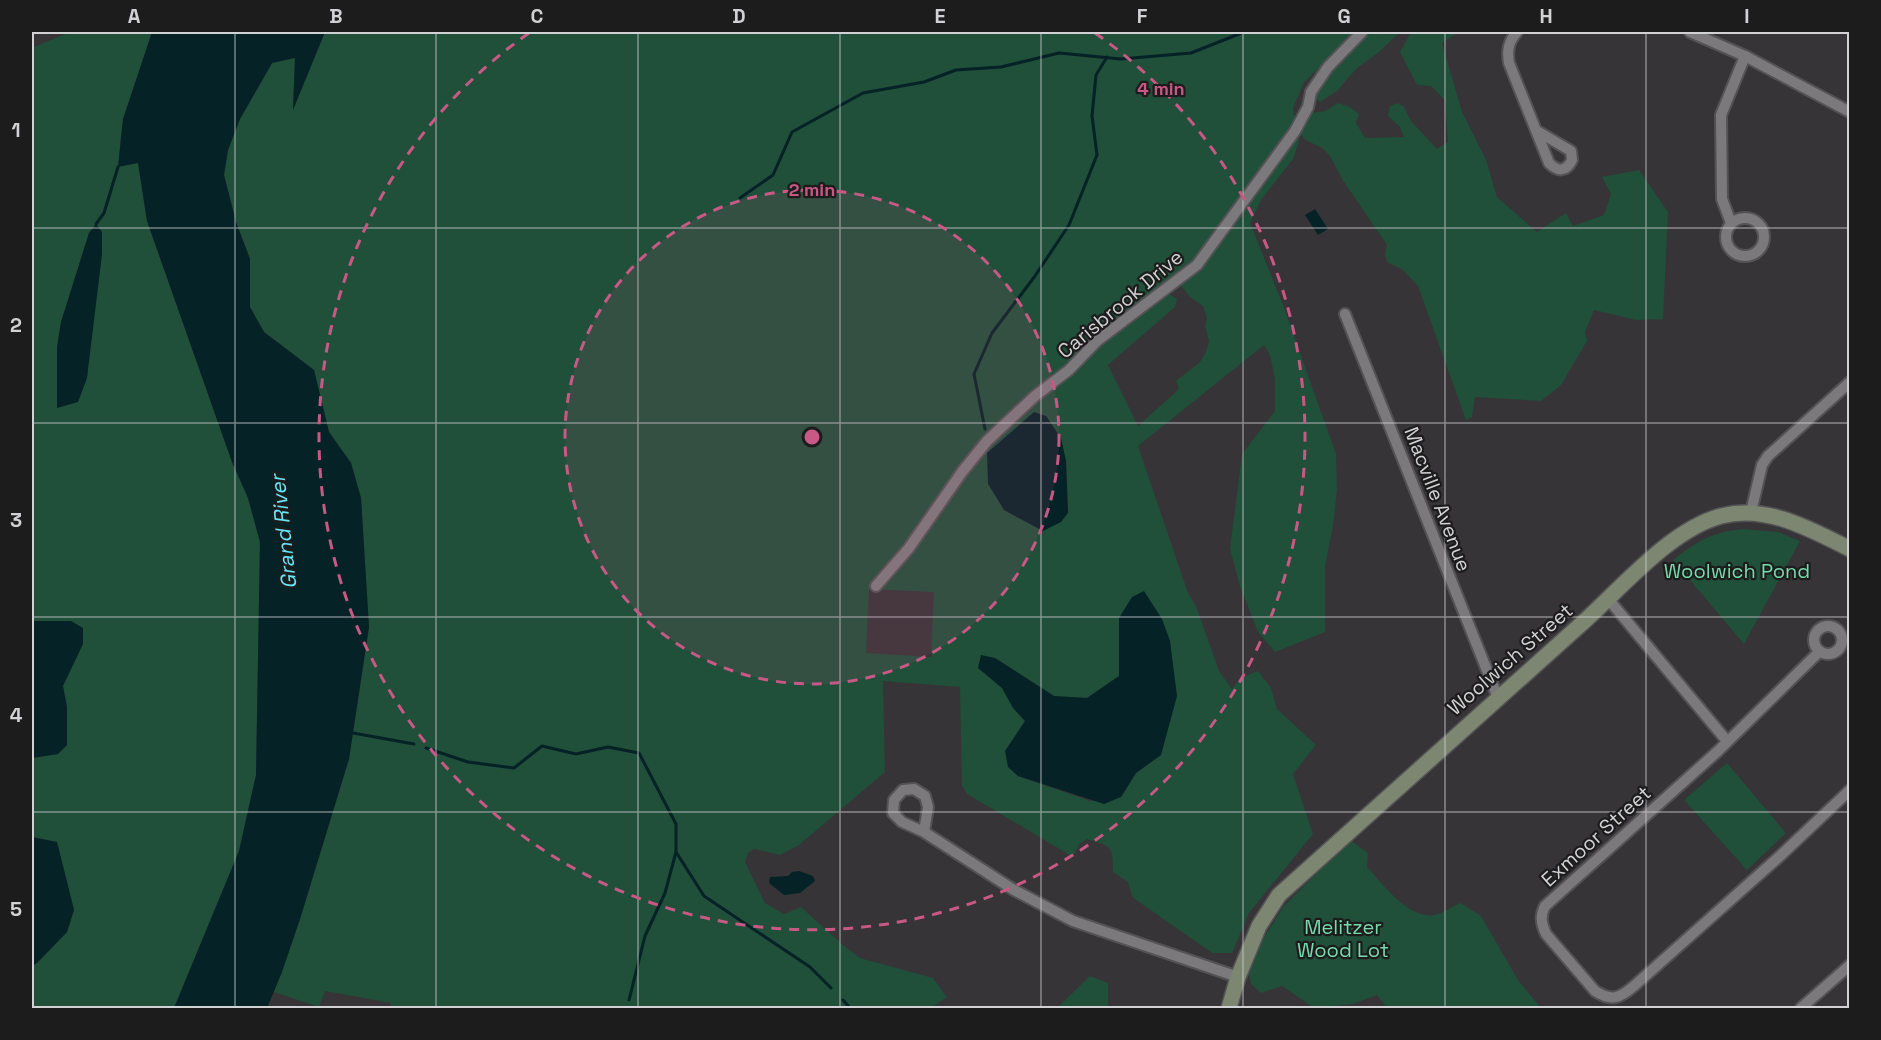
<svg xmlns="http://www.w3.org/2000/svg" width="1881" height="1040" font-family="'Space Grotesk',sans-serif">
  <rect width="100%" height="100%" fill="#363437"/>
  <!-- green -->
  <g fill="#204f3a" fill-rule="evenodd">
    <path d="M32,32l2,15 36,-15h82l-29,87 -5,47 20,-4 9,59 85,241 16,36 12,44 -4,233 -17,76 -65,157h-142v-42l5,-3 30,-31 7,-22 -17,-68 -25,-5v-79l26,-4 9,-47 -4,-21 4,-10 4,-55h-39zM96,224l-38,183 -1,-60 4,-25 28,-89z"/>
    <path d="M325,32h1032l-53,50 -11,26 6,33 -6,18 -32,41 -11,23 33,82 53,149 1,36 -4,36 -8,40v66l-50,20 -17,-20 -18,-46 -10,-37 12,-95 33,-43v-32l-5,-24 -6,-10 -126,101 50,147 8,13 23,65 13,18 8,-11 18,-7 13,17 6,21 39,36 -23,29 20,60 -64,79 -17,40h-20l-80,-56 -4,-15 -15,-10c0,-28 -2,-25 -26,-33l-8,5 -6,13 -106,-63 -5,-8 -2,-99 -77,-6 2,91 -86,73 -19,10 -26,-6 -6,4 -3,9 20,41 19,11 17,-7 43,39 16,12 73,20 14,19 -16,11h-541l1,-5 -66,-12 -6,16 -45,-15 26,-73 49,-160 20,-132 -8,-129 -10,-35 -22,-31 -15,-62 -50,-38 -14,-25v-48l-14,-37 -12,-47 4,-25 12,-31 32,-56 23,-6 -2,51zM1170,282l11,4 9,11 13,9 4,12 -2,8 4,15 -3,11 -6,10 -24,19 3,8 -41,37 -30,-61 67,-58 2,-8 -18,-11zM1066,461l2,52 -48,6 -16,-9zM869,589l65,3 -3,65 -65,-4zM1119,618l42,137 -25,18 -15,24 -31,4 -72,-25 -12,-25 19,-30c-19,-20 -24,-36 -30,-63l59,38 33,2 32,-22z"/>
    <polygon points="1368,32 1400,32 1379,52 1356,69 1337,91 1320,102 1315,97 1335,66"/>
    <polygon points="1411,32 1459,32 1442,43 1462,112 1486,160 1497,197 1537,232 1566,213 1573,226 1604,215 1611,194 1602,177 1639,170 1668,212 1663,319 1636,320 1594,310 1585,332 1587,341 1561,385 1541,401 1475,397 1472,417 1466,420 1418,286 1403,270 1387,262 1385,254 1387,245 1342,179 1330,156 1322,148 1304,139 1300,133 1303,123 1310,113 1325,111 1338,103 1350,107 1359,114 1356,123 1365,138 1404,137 1400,127 1388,116 1390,106 1398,103 1404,107 1411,121 1437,149 1448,142 1445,100 1431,86 1417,85 1400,52"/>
    <path d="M1743,529l35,3 22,9 -56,103 -71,-84c24,-19 39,-28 70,-31z"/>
    <polygon points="1727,763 1786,833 1747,870 1684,800"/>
    <path d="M1350,840l18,13 -1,14c16,17 42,53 68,48 8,-2 18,-9 26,-12l20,13 37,64 23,28h-154l-10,-13 -24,9 -39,4 -32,-22 -21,7 -10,-9 -2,-10 14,-35 21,-33z"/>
    <polygon points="1090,976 1108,983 1108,1008 1057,1008"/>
  </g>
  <!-- water -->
  <g fill="#052226">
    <polygon points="152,32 325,32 293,110 295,58 272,63 240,119 228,150 224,175 236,222 250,259 250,307 264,332 314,370 329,432 351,463 361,498 369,627 349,759 300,919 282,972 267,1008 174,1008 239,851 256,775 260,542 248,498 232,462 147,221 138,163 118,167 123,119"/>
    <polygon points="1315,209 1328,229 1318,235 1305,215"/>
    <polygon points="96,224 102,232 102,254 87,378 78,402 57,408 57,347 61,322 89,233"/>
    <polygon points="1034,412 1046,416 1061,438 1066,461 1068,513 1061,522 1043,531 1004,510 988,484 987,453"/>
    <polygon points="1144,591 1162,619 1170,641 1177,696 1161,755 1136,773 1121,797 1104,804 1018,776 1008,767 1005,751 1025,721 1013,708 1002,688 978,668 981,655 995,658 1054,696 1087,698 1119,676 1119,618 1132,597"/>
    <polygon points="32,621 71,621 83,628 83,644 63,686 67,707 67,745 58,754 32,758"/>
    <polygon points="32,837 57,842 74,910 67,932 37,963 32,966"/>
    <polygon points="799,871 813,876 815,881 800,893 784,895 769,883 770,877 788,876 792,872"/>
  </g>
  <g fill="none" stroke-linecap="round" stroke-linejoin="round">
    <!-- stream -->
    <g stroke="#052226" stroke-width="3">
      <polyline points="740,198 773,175 792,132 863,93 924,82 956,70 1001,67 1059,53 1121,59 1191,53 1244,32"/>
      <polyline points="96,224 104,213 118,167"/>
      <polyline points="985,429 974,374 992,333 1035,276 1069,225 1097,155 1092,116 1096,75 1107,57"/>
      <polyline points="353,733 414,744"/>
      <polyline points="426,748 468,762 514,768 542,746 576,754 608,747 639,753 676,824 676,852 665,893 645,936 629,1000"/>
      <polyline points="676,852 704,896 810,967 831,988"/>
      <polyline points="843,1000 850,1008"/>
    </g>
    <!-- street casing -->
    <g stroke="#535254" stroke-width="14">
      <g id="street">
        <path d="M1517,32c-9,10 -10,19 -8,31l40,100c9,9 17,9 23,-3l-1,-9 -34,-20"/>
        <polyline points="1690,32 1745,56 1850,112"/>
        <circle cx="1745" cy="237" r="19"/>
        <polyline points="1731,223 1722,199 1721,115 1745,56"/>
        <polyline points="1345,314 1498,698"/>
        <polyline points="1751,512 1762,465 1768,456 1850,382"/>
        <polyline points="876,586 909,548 962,472 987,441 1035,396 1069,370 1097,341 1197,265 1295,131 1308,107 1311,92 1328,67 1362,32"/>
        <polyline points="1609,600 1727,741"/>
        <circle cx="1828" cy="640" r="14"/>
        <path d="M1819,652l-101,99 -173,155c-5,10 -4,17 1,28l49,57c17,11 25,7 39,-5l146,-130 70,-66"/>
        <polyline points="924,832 928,807 925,796 914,789 903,790 894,800 893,813 902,822 924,832 1014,890 1073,921 1238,977"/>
        <polyline points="1801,1008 1850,965"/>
      </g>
    </g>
    <!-- secondary casing -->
    <g stroke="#535254" stroke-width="18">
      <path id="secondary" d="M1229,1008l9,-31 21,-51 20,-31c100,-90 200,-180 300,-269 41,-36 90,-96 142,-110 45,-12 89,13 129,33"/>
    </g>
    <!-- street -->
    <use href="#street" stroke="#7b797c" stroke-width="10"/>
    <!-- secondary -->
    <use href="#secondary" stroke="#7c8671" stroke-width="15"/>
  </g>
  <!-- grid -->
  <path fill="none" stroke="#d2d1d3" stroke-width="1.5" stroke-opacity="0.55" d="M235,32v976M436,32v976M638,32v976M840,32v976M1041,32v976M1243,32v976M1445,32v976M1646,32v976M32,228h1818M32,423h1818M32,617h1818M32,812h1818"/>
  <!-- distance rings -->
  <circle cx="812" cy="437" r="247" fill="#c85985" fill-opacity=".12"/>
  <g fill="none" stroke="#c85985" stroke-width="3" stroke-dasharray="10 8">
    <circle cx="812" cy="437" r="247"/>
    <path d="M1095 33A493 493 0 1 1 529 33"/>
  </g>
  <g text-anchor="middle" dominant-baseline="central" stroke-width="4.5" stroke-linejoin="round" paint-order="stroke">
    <!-- street labels -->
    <g font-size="20" fill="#d2d1d3" stroke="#1d1c1d">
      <text transform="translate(1120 304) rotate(-40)">Carisbrook Drive</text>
      <text transform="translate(1438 499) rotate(69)">Macville Avenue</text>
      <text transform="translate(1510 659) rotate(-41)">Woolwich Street</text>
      <text transform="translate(1596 836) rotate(-42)">Exmoor Street</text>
    </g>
    <!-- park labels -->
    <g font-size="20" fill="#76daab" stroke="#1d1c1d">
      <text x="1737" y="571">Woolwich Pond</text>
      <text x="1343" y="927">Melitzer<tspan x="1343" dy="23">Wood Lot</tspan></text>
    </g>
    <!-- water labels -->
    <g font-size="21" font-style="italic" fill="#65e7f8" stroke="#1d1c1d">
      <text transform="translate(283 532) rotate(-96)">Grand River</text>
    </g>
  </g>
  <circle cx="812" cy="437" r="9" fill="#c85985" stroke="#1d1c1d" stroke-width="3"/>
  <g font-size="18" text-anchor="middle" font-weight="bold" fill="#c85985" stroke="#1d1c1d" stroke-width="4.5" stroke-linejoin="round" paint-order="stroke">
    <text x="1161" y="95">4 min</text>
    <text x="812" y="196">2 min</text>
  </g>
  <!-- border -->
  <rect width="1881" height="1040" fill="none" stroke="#1d1c1d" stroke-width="66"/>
  <rect x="33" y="33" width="1815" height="974" fill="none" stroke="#d2d1d3" stroke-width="2"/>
  <g font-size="20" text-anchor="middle" font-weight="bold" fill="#d2d1d3">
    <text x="134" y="23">A</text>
    <text x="336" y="23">B</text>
    <text x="537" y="23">C</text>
    <text x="739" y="23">D</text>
    <text x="940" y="23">E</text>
    <text x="1142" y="23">F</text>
    <text x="1344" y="23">G</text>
    <text x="1546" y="23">H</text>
    <text x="1747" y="23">I</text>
    <text x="16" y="137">1</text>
    <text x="16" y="332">2</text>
    <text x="16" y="527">3</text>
    <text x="16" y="722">4</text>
    <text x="16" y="916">5</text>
  </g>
</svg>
